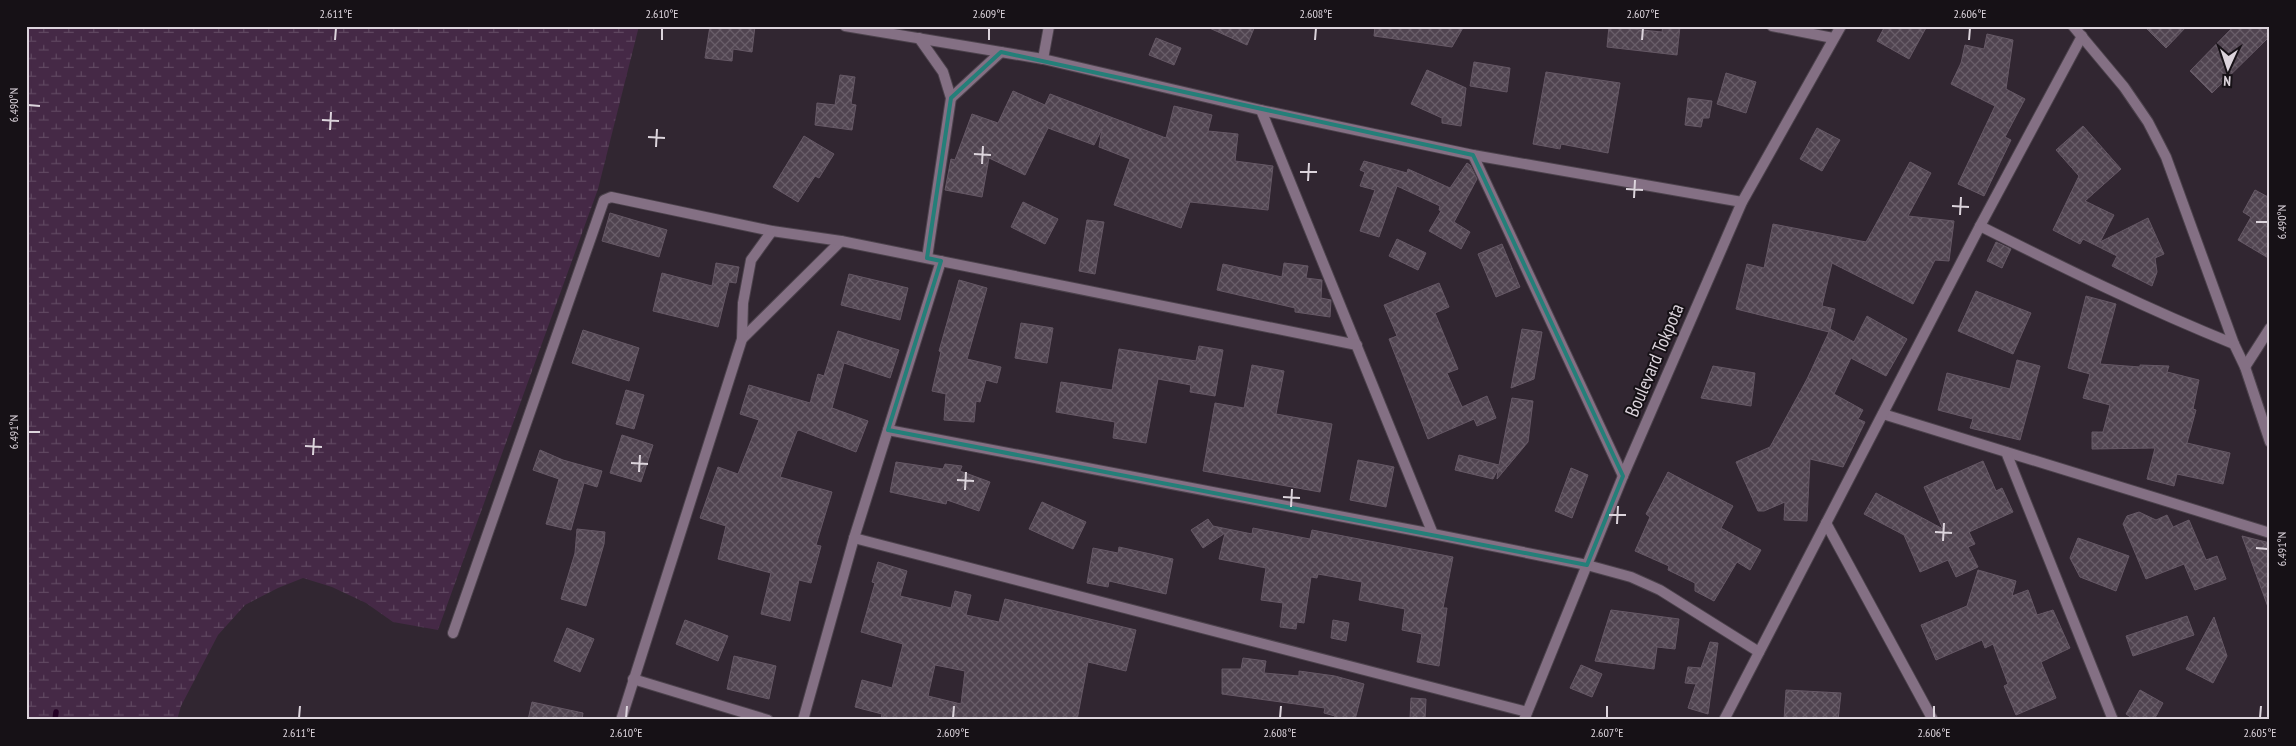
<svg xmlns="http://www.w3.org/2000/svg" width="2296" height="746" font-family="'PT Sans Narrow',sans-serif">
  <defs>
    <pattern id="wetland-marsh" width="20" height="14" patternUnits="userSpaceOnUse" patternTransform="scale(1.25)"><rect width="20" height="14" fill="#452946"/><path d="M1 5h8M5 5V1M11 12h8M15 12V8" fill="none" stroke="#5f4760"/></pattern>
    <pattern id="building-cross-hatch" width="8" height="8" patternUnits="userSpaceOnUse" patternTransform="scale(1.25)"><rect width="8" height="8" fill="#504450"/><path d="M0 0l8 8M0 8l8-8" fill="none" stroke="#695e69"/></pattern>
  </defs>
  <rect width="100%" height="100%" fill="#312631"/>
  <!-- wetland -->
  <polygon fill="url(#wetland-marsh)" points="26,26 639,26 598,189 438,630 393,622 366,603 332,587 303,578 278,588 245,605 218,635 181,706 177,720 26,720"/>
  <g fill="none" stroke-linecap="round" stroke-linejoin="round">
    <!-- stream -->
    <polyline stroke="#230024" stroke-width="5.5" points="55,720 56,712"/>
  </g>
  <!-- building -->
  <g fill="url(#building-cross-hatch)" stroke="#655865" fill-rule="evenodd">
    <polygon points="710,26 755,26 752,52 733,49 732,61 705,58"/>
    <polygon points="1205,26 1255,26 1247,45"/>
    <polygon points="1375,26 1464,26 1452,47 1374,36"/>
    <polygon points="1609,26 1632,26 1632,29 1662,32 1663,26 1680,26 1677,55 1607,47"/>
    <polygon points="1885,26 1927,26 1909,59 1877,41"/>
    <polygon points="2144,26 2187,26 2166,48"/>
    <polygon points="2234,26 2270,26 2270,36 2212,93 2190,71"/>
    <polygon points="1987,34 2013,40 2006,89 2025,99 2005,137 2011,140 1984,196 1958,184 1995,106 1951,84 1961,63 1965,45 1984,49"/>
    <polygon points="1156,38 1181,48 1174,65 1149,55"/>
    <polygon points="1474,62 1510,68 1507,92 1470,86"/>
    <polygon points="1427,70 1466,88 1461,126 1442,123 1442,118 1411,104"/>
    <polygon points="1546,72 1620,83 1608,153 1561,144 1560,149 1533,144"/>
    <polygon points="1726,73 1756,82 1746,113 1717,104"/>
    <polygon points="840,75 855,77 851,104 856,105 852,130 815,125 817,103 835,105"/>
    <polygon points="1013,91 1045,105 1050,94 1166,138 1174,106 1212,115 1208,131 1238,134 1235,161 1273,166 1268,210 1190,202 1181,228 1114,205 1130,159 1099,147 1102,129 1094,145 1048,128 1025,175 989,158 982,197 945,190 951,159 955,160 972,114 998,123"/>
    <polygon points="1688,98 1712,101 1709,118 1703,118 1701,127 1685,125"/>
    <polygon points="2083,126 2121,169 2085,201 2114,215 2100,242 2148,218 2164,254 2155,258 2157,272 2152,286 2112,266 2117,256 2083,239 2080,244 2053,230 2079,176 2056,150"/>
    <polygon points="1817,128 1840,140 1822,171 1800,159"/>
    <polygon points="804,136 834,154 819,178 815,176 798,202 773,187"/>
    <polygon points="1364,161 1407,173 1408,169 1450,188 1467,163 1470,165 1477,179 1454,222 1470,232 1461,249 1429,231 1441,211 1439,210 1440,206 1397,186 1379,237 1360,231 1375,190 1360,186 1365,172 1360,170"/>
    <polygon points="1910,162 1931,173 1908,216 1954,221 1949,261 1935,260 1913,304 1832,263 1822,306 1835,309 1830,329 1854,342 1867,316 1907,339 1886,376 1851,358 1834,394 1863,410 1858,419 1865,422 1843,467 1810,459 1807,521 1784,520 1785,502 1764,511 1758,511 1736,462 1770,447 1807,379 1829,332 1736,309 1747,264 1764,268 1773,224 1866,242"/>
    <polygon points="2255,190 2270,198 2270,259 2238,240 2251,217 2243,212"/>
    <polygon points="1023,202 1058,219 1045,244 1011,227"/>
    <polygon points="610,213 667,230 659,257 602,241"/>
    <polygon points="1087,220 1104,222 1095,274 1079,271"/>
    <polygon points="1397,239 1426,253 1418,270 1389,256"/>
    <polygon points="1996,242 2011,249 2002,268 1987,261"/>
    <polygon points="1502,244 1520,287 1496,297 1478,254"/>
    <polygon points="716,263 739,267 736,283 729,282 718,327 653,311 662,273 712,286"/>
    <polygon points="1284,263 1308,266 1306,278 1322,280 1321,298 1331,300 1330,317 1295,312 1295,308 1217,290 1223,264 1282,277"/>
    <polygon points="849,274 908,288 900,320 841,305"/>
    <polygon points="959,280 987,288 967,359 1001,367 997,383 986,380 980,402 976,401 974,422 944,420 946,394 932,391 941,352 939,351"/>
    <polygon points="1439,283 1449,307 1435,313 1458,369 1447,373 1462,407 1487,396 1496,418 1477,426 1474,419 1428,439 1389,339 1397,336 1384,305"/>
    <polygon points="1976,291 2031,313 2013,354 1958,331"/>
    <polygon points="2086,296 2116,304 2100,364 2140,367 2140,365 2169,366 2167,372 2199,380 2193,409 2196,410 2187,443 2230,453 2223,484 2177,474 2174,486 2147,479 2155,448 2092,449 2092,432 2103,432 2110,405 2083,398 2090,374 2068,368"/>
    <polygon points="1021,323 1053,328 1047,363 1015,358"/>
    <polygon points="1522,329 1542,332 1534,379 1511,388"/>
    <polygon points="583,330 639,348 629,381 572,363"/>
    <polygon points="838,331 899,350 890,378 844,363 832,408 868,421 856,452 799,430 797,431 780,477 832,492 816,545 821,546 811,583 799,580 790,621 761,614 771,573 718,559 726,526 700,518 718,467 738,474 759,420 740,414 749,385 810,403 818,374 824,376"/>
    <polygon points="1199,346 1223,350 1215,396 1190,392 1191,385 1158,379 1146,443 1113,438 1115,422 1056,412 1061,382 1112,390 1119,349 1196,361"/>
    <polygon points="2017,360 2040,366 2020,440 1970,428 1973,419 1938,410 1947,373 2010,389"/>
    <polygon points="1252,365 1284,371 1276,414 1332,424 1320,492 1203,471 1215,403 1244,408"/>
    <polygon points="1713,366 1755,373 1751,406 1701,398"/>
    <polygon points="626,390 644,395 634,429 616,424"/>
    <polygon points="1512,398 1533,401 1528,442 1497,479 1498,469 1493,479 1455,470 1459,455 1499,465"/>
    <polygon points="622,435 653,445 641,482 610,473"/>
    <polygon points="540,450 563,460 602,471 597,487 584,483 571,530 546,524 559,479 533,470"/>
    <polygon points="1358,460 1394,467 1386,507 1350,500"/>
    <polygon points="1983,461 1996,491 2002,488 2013,512 1969,532 1975,544 1968,547 1978,567 1956,577 1948,560 1920,572 1904,535 1864,514 1876,493 1943,529 1924,487"/>
    <polygon points="896,462 943,469 945,464 962,466 960,471 990,482 979,511 947,500 946,504 890,492"/>
    <polygon points="1571,468 1588,475 1572,518 1555,511"/>
    <polygon points="1668,472 1733,506 1721,528 1761,550 1750,570 1737,562 1714,601 1695,591 1695,583 1668,570 1669,566 1635,551 1650,517 1646,514"/>
    <polygon points="1042,502 1086,522 1073,549 1029,529"/>
    <polygon points="2139,512 2156,520 2167,515 2173,527 2189,520 2206,560 2217,556 2226,579 2195,590 2184,564 2146,579 2123,524 2127,516"/>
    <polygon points="1208,519 1213,526 1252,534 1253,528 1310,539 1312,530 1453,557 1443,608 1447,608 1439,666 1417,662 1422,634 1402,630 1405,609 1359,600 1362,582 1318,574 1317,578 1311,577 1304,623 1297,622 1296,629 1280,627 1283,603 1261,600 1266,568 1219,559 1225,533 1203,548 1191,530"/>
    <polygon points="577,529 605,532 604,544 586,606 561,599 575,553"/>
    <polygon points="2242,536 2270,543 2270,606 2268,607"/>
    <polygon points="2078,538 2129,556 2116,591 2080,577 2070,558"/>
    <polygon points="1119,547 1173,559 1166,594 1109,581 1108,587 1087,583 1093,548 1118,553"/>
    <path d="M878,562l29,9 -7,25 51,12 4,-17 16,4 -5,20 33,7 6,-23 131,31 -10,41 -38,-9 -11,58h-196l1,-6 -27,-7 7,-27 30,8 11,-44 -42,-12 14,-49 -3,-1zM935,665l30,6 -4,33 -33,-8z"/>
    <polygon points="1978,570 2016,581 2012,596 2028,590 2037,615 2053,610 2070,648 2041,662 2056,698 2016,715 2004,686 2008,684 1993,644 1985,648 1982,640 1936,660 1921,625 1967,606"/>
    <polygon points="1611,610 1679,619 1675,649 1657,647 1654,669 1595,661"/>
    <polygon points="2187,616 2194,635 2133,656 2126,636"/>
    <polygon points="2214,617 2227,656 2213,683 2186,669"/>
    <polygon points="685,620 728,636 718,661 676,644"/>
    <polygon points="1333,620 1349,623 1346,641 1331,638"/>
    <polygon points="567,628 594,639 580,672 554,661"/>
    <polygon points="1710,642 1718,643 1708,714 1688,708 1696,684 1685,683 1688,667 1701,668"/>
    <polygon points="734,656 776,666 769,699 727,689"/>
    <polygon points="1243,658 1266,661 1264,673 1299,676 1299,671 1335,676 1364,684 1355,720 1334,720 1335,716 1324,713 1325,708 1222,694 1222,669 1241,669"/>
    <polygon points="1581,665 1602,674 1592,697 1570,688"/>
    <polygon points="1786,690 1841,693 1838,720 1784,720"/>
    <polygon points="2140,690 2163,703 2154,720 2135,720 2126,714"/>
    <polygon points="1411,698 1426,699 1425,720 1410,719"/>
    <polygon points="532,702 583,713 582,720 528,720"/>
  </g>
  <g fill="none" stroke-linecap="round" stroke-linejoin="round">
    <!-- minor casing -->
    <g stroke="#4c424c" stroke-width="12">
      <g id="minor">
        <polyline points="845,26 1043,59 1261,110 1473,155 1742,202"/>
        <polyline points="1772,26 1833,38"/>
        <polyline points="919,38 943,72 951,98 927,258"/>
        <polyline points="1043,59 1049,26"/>
        <polyline points="951,98 1001,52"/>
        <polyline points="1261,110 1433,534"/>
        <polyline points="1473,155 1623,476"/>
        <path d="M1980,226c84,42 167,83 254,118"/>
        <polyline points="742,339 841,241"/>
        <polyline points="2245,367 2270,328"/>
        <polyline points="1883,414 2270,533"/>
        <polyline points="888,430 1433,534 1587,565 1631,577 1660,590 1759,652"/>
        <polyline points="2006,452 2113,720"/>
        <polyline points="1826,523 1933,720"/>
        <polyline points="854,538 1527,712"/>
        <polyline points="453,633 604,200 611,197 772,231 841,241 1357,345"/>
        <polyline points="633,679 768,720"/>
        <polyline points="621,720 742,339 743,303 751,260 772,231"/>
        <polyline points="803,720 854,538 941,261"/>
        <polyline points="1724,720 1980,226 2082,36"/>
      </g>
    </g>
    <!-- tertiary casing -->
    <g stroke="#4c424c" stroke-width="12">
      <g id="tertiary">
        <polyline points="2073,26 2124,87 2148,122 2166,157 2234,344 2245,367 2270,442"/>
        <polyline points="1524,720 1623,476 1742,202 1841,26"/>
      </g>
    </g>
    <!-- minor -->
    <use href="#minor" stroke="#847084" stroke-width="10"/>
    <!-- tertiary -->
    <use href="#tertiary" stroke="#847084" stroke-width="10"/>
  </g>
  <!-- marked area -->
  <path fill="none" stroke="#247f79" stroke-width="4" stroke-linejoin="round" d="M1001,52l472,103 150,321 -36,89 -699,-135 53,-169 -14,-3 24,-160z"/>
  <!-- ticks -->
  <path fill="none" stroke="#dcd4dc" stroke-width="2" d="M335,40l1,-12M662,40v-12M989,40v-12M1315,40l1,-12M1642,40l1,-12M1969,40l1,-12M28,105l12,1M322,120l17,1M330,130l1,-18M648,137l17,1M656,147l1,-18M974,154l17,1M982,164l1,-18M1300,172h17M1308,181l1,-18M1626,189l17,1M1634,198l1,-18M1952,206l17,1M1960,215l1,-18M2256,222h12M28,432h12M305,446l17,1M313,455l1,-17M631,463l17,1M639,472l1,-17M957,480l17,1M965,490l1,-18M1283,497l17,1M1291,507l1,-18M1609,515h17M1617,524l1,-18M1935,532l17,1M1943,541l1,-18M2256,548l12,1M299,718l1,-12M626,718l1,-12M953,718l1,-12M1280,718l1,-12M1607,718v-12M1934,718v-12M2260,718l1,-12"/>
  <g text-anchor="middle" dominant-baseline="central" stroke-width="4" stroke-linejoin="round" paint-order="stroke">
    <!-- street labels -->
    <g font-size="19" fill="#dcd4dc" stroke="#161116">
      <text transform="translate(1654 360) rotate(-67)">Boulevard Tokpota</text>
    </g>
  </g>
  <!-- border -->
  <rect width="2296" height="746" fill="none" stroke="#161116" stroke-width="55"/>
  <!-- north arrow -->
  <g transform="translate(2228 68) rotate(183)" stroke="#161116" stroke-width="4" paint-order="stroke">
  <path d="M0-4L9 19L0 12L-9 19Z" fill="#dcd4dc"/>
  <text y="-8" font-size="14" font-weight="bold" text-anchor="middle" fill="#dcd4dc">N</text>
  </g>
  <rect x="28" y="28" width="2240" height="690" fill="none" stroke="#dcd4dc" stroke-width="2"/>
  <g font-size="12" text-anchor="middle" fill="#dcd4dc">
    <text x="336" y="18">2.611°E</text>
    <text x="662" y="18">2.610°E</text>
    <text x="989" y="18">2.609°E</text>
    <text x="1316" y="18">2.608°E</text>
    <text x="1643" y="18">2.607°E</text>
    <text x="1970" y="18">2.606°E</text>
    <text transform="translate(14 105) rotate(-90)" y="4">6.490°N</text>
    <text transform="translate(2282 222) rotate(-90)" y="4">6.490°N</text>
    <text transform="translate(14 432) rotate(-90)" y="4">6.491°N</text>
    <text transform="translate(2282 549) rotate(-90)" y="4">6.491°N</text>
    <text x="299" y="737">2.611°E</text>
    <text x="626" y="737">2.610°E</text>
    <text x="953" y="737">2.609°E</text>
    <text x="1280" y="737">2.608°E</text>
    <text x="1607" y="737">2.607°E</text>
    <text x="1934" y="737">2.606°E</text>
    <text x="2260" y="737">2.605°E</text>
  </g>
</svg>
